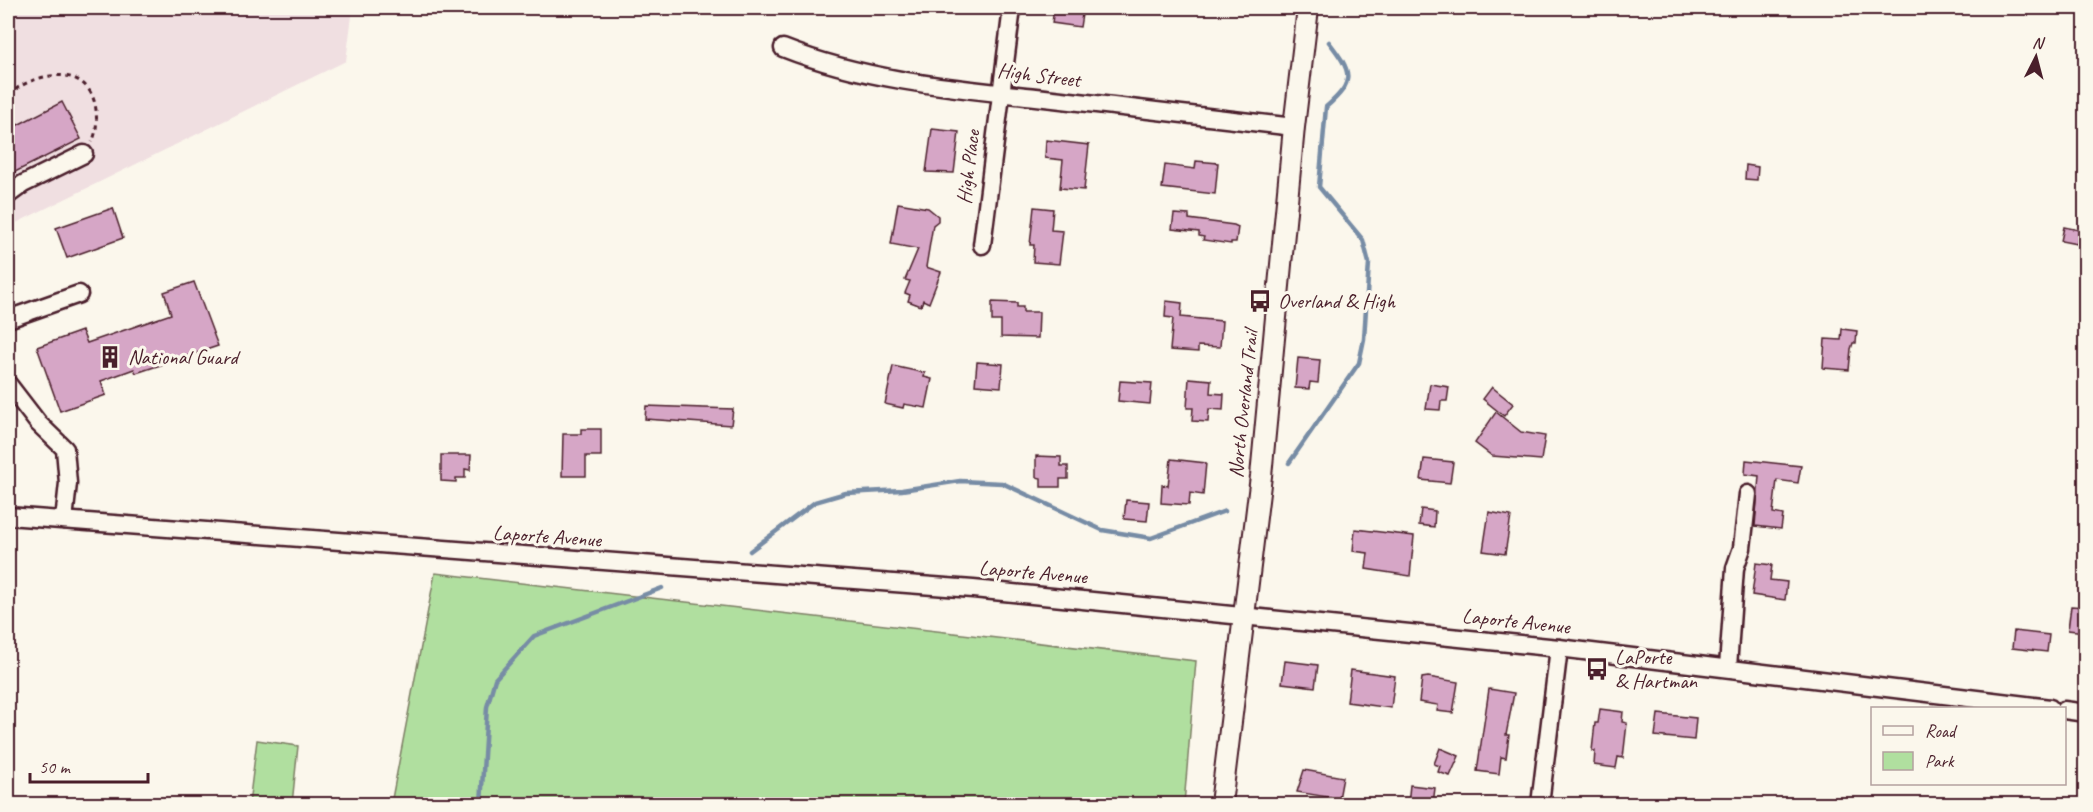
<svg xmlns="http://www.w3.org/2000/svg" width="2093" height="812" font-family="Caveat,sans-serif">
  <rect width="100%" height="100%" fill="#fbf7ec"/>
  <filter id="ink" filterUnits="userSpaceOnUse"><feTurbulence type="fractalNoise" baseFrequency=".0167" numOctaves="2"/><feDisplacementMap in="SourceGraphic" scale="12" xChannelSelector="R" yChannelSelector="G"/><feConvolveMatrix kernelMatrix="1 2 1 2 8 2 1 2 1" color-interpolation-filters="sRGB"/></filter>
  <g filter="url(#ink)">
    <!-- built -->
    <polygon fill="#f0dfe1" points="8,8 353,8 346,61 8,227"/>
    <!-- green -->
    <g fill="#b0df9f" stroke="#7d7f65" stroke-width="1.5">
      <polygon points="435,573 1196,661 1184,804 391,804"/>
      <polygon points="257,740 298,746 292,804 249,804"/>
    </g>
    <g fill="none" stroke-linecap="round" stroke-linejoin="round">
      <!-- stream -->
      <g stroke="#778ca5" stroke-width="4.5">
        <path d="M1289,463l70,-100 5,-24 5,-76 -6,-23 -44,-53 7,-80c30,-26 26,-35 3,-65"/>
        <polyline points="750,551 815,502 846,493 902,490 960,481 1002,483 1102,530 1151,538 1225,511"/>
        <polyline points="481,804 487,707 495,679 534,636 662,588"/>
      </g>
    </g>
    <!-- building -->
    <g fill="#d6a6c6" stroke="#4a1f2b" stroke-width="1.5">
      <polygon points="1054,8 1083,8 1080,27 1052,23"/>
      <polygon points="62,102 81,139 13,173 8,163 8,130"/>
      <polygon points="932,129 959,132 954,173 926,172"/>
      <polygon points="1046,140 1089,145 1084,190 1060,188 1063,160 1045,158"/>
      <polygon points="1196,161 1218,163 1215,194 1162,188 1165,165 1195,169"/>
      <polygon points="1746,165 1758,167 1757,180 1745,179"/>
      <polygon points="898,203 928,208 938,216 938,221 933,225 926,267 941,272 929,303 923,300 921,306 908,301 910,295 905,293 910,281 905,280 918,249 891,244"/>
      <polygon points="1034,207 1053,209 1051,230 1063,231 1059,264 1033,262 1034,245 1030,245"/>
      <polygon points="113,208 123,238 67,258 56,228"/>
      <polygon points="1174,214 1189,215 1189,219 1234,225 1238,227 1236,242 1231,242 1231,244 1203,240 1204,237 1199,236 1199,232 1172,229"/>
      <polygon points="2064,227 2079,230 2077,244 2061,241"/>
      <polygon points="194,282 218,346 136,373 134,369 101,381 106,395 60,411 37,347 82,331 87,343 171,314 164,292"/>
      <polygon points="1166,301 1182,303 1181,317 1222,321 1220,347 1198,346 1198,352 1170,350 1173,318 1165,317"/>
      <polygon points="992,302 1017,303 1017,307 1023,307 1023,312 1039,312 1038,338 1001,337 1001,321 992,321"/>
      <polygon points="1842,329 1857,331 1856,343 1853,343 1851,349 1849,370 1823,368 1825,339 1841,340"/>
      <polygon points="1298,358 1320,360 1318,383 1310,382 1309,389 1295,388"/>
      <polygon points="977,362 1003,364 1001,387 975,385"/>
      <polygon points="893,366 925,373 924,377 932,379 926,408 904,404 903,408 885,404"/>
      <polygon points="1189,378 1211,380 1210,393 1224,394 1223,410 1209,409 1208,422 1192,421 1193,408 1187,408"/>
      <polygon points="1120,381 1152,383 1150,404 1118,401"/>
      <polygon points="1430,384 1449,387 1447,401 1441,401 1440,410 1426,409"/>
      <polygon points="1492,387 1513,404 1504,416 1483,399"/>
      <polygon points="646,406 733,409 731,425 645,419"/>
      <polygon points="1496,412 1521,432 1545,436 1541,460 1492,456 1475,443"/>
      <polygon points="581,429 601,429 601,456 586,456 586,476 562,476 563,434 581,434"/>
      <polygon points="441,455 471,455 470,470 465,469 465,478 456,478 456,482 441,481"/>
      <polygon points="1036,456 1061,457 1061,466 1068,466 1068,479 1060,479 1060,487 1041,487 1041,478 1036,477"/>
      <polygon points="1171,459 1206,463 1203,495 1190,493 1189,505 1161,503 1162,485 1168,486"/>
      <polygon points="1424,459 1453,462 1450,483 1421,480"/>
      <polygon points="1746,460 1801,466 1798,483 1777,480 1773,513 1783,515 1781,529 1755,526 1759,476 1745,474"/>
      <polygon points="1126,500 1149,502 1147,521 1124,519"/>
      <polygon points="1421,509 1435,511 1434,527 1419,525"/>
      <polygon points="1489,512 1511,516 1505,554 1483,551"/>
      <polygon points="1355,529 1414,536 1410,576 1366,569 1368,553 1353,551"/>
      <polygon points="1756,563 1772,565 1770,580 1787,582 1785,600 1752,595"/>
      <polygon points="2071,606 2085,607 2085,632 2068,630"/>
      <polygon points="2014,631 2049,635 2047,652 2012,648"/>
      <polygon points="1285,661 1318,665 1315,687 1282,683"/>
      <polygon points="1351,670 1395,676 1391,708 1347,702"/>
      <polygon points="1428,677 1458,682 1453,713 1437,711 1438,705 1419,702 1422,678"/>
      <polygon points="1489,689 1514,693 1506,735 1509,735 1506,758 1501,757 1499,774 1477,771"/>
      <polygon points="1600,709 1623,712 1622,722 1627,723 1623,758 1618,757 1616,768 1594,765 1595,751 1592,751 1595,723 1598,723"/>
      <polygon points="1658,714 1696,718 1694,740 1655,736"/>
      <polygon points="1440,748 1459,756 1450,776 1438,772 1440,766 1434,764"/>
      <polygon points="1304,770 1343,777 1339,799 1297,792"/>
      <polygon points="1410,785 1435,788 1433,804 1408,804"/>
    </g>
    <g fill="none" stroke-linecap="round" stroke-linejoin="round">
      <!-- minor casing -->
      <g stroke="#4a1f2b" stroke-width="21">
        <g id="minor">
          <path d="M783,48c81,32 167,40 253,49 86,10 172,20 258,30"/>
          <polyline points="8,195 23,184 84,154"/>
          <polyline points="982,245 1012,8"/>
          <polyline points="8,319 79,294"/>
          <polyline points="8,384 38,423 65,449 68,483 64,520"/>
          <polyline points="8,516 973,589 1559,648 2050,708"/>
          <polyline points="1728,667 1735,568 1742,548 1748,494"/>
          <polyline points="2064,710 2086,713"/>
          <polyline points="1540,804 1559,648"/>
        </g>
      </g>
      <!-- major casing -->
      <g stroke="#4a1f2b" stroke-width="24">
        <polyline id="major" points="1221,804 1261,476 1294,127 1308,8"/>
      </g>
      <!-- path -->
      <path stroke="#4a1f2b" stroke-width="3" stroke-dasharray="4.5 4.5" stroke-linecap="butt" d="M8,95c28,-24 82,-33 88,15 1,11 1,22 -4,32"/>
      <!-- minor -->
      <use href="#minor" stroke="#fbf7ec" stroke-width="16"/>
      <!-- major -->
      <use href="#major" stroke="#fbf7ec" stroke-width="20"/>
    </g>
  </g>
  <!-- icons -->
  <defs>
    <g id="bus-bare" transform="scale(1.8)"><path d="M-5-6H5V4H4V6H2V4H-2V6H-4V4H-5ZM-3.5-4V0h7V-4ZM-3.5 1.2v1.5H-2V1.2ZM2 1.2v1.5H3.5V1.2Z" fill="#4a1f2b" stroke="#fbf7ec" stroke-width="2.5" paint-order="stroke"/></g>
    <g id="building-bare" transform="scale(1.8)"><path d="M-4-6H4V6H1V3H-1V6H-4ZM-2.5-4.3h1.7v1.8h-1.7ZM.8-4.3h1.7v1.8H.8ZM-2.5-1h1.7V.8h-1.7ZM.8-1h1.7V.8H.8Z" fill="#4a1f2b" stroke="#fbf7ec" stroke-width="2.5" paint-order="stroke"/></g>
  </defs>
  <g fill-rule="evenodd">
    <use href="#bus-bare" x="1260" y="301"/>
    <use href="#building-bare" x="110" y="357"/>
    <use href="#bus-bare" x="1597" y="669"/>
  </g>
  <g text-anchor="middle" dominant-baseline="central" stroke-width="6" stroke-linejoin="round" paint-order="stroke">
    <!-- street labels -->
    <g font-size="21" fill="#4a1f2b" stroke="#fbf7ec">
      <text transform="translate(1039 75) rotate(7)">High Street</text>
      <text transform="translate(968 167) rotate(-83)">High Place</text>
      <text transform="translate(1243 404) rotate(-84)">North Overland Trail</text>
      <text transform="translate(547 536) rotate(4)">Laporte Avenue</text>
      <text transform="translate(1033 572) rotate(5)">Laporte Avenue</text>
      <text transform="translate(1516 621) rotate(6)">Laporte Avenue</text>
    </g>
    <!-- poi labels -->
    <g font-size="21" fill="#4a1f2b" stroke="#fbf7ec" text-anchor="start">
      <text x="1278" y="301">Overland &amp; High</text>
      <text x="128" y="357">National Guard</text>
      <text x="1615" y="657">LaPorte<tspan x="1615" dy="24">&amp; Hartman</tspan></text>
    </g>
  </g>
  <!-- margin -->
  <rect width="2093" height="812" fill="none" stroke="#fbf7ec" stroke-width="30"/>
  <rect x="15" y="15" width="2063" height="782" fill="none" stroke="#4a1f2b" stroke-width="2" filter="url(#ink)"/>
  <!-- legend -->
  <rect x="1871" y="707" width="195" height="78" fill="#fbf7ec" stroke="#b4a19f" stroke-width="1.5"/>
  <rect x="1883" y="726" width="30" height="9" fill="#fbf7ec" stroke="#b4a19f" stroke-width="1.5"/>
  <text x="1925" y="737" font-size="18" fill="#4a1f2b">Road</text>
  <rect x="1883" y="752" width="30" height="18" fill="#b0df9f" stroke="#b4a19f" stroke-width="1.5"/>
  <text x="1925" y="767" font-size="18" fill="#4a1f2b">Park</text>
  <!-- north arrow -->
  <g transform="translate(2036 57) rotate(6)" stroke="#fbf7ec" stroke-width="4.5" paint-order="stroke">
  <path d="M0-4.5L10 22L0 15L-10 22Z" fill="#4a1f2b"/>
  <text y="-9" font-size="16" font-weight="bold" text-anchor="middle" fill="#4a1f2b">N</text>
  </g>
  <!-- scale -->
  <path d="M30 773v9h118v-9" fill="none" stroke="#4a1f2b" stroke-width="3"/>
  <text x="39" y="773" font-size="18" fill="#4a1f2b" stroke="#fbf7ec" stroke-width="4.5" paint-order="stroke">50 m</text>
</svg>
